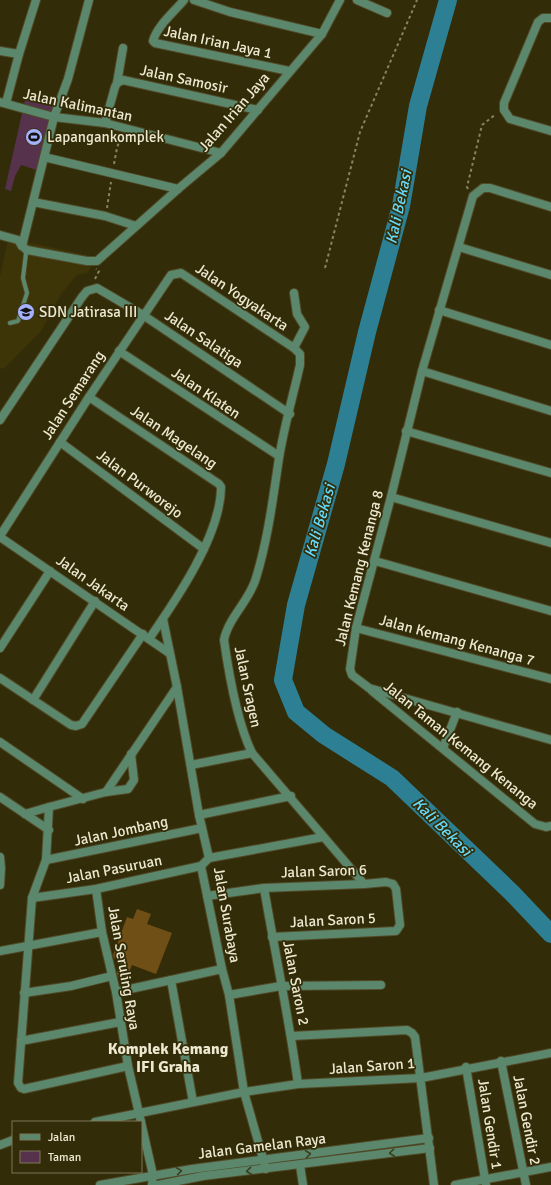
<svg xmlns="http://www.w3.org/2000/svg" width="551" height="1185" font-family="Signika,sans-serif">
  <rect width="100%" height="100%" fill="#332c08"/>
  <!-- built -->
  <polygon fill="#3d3407" points="9,236 27,242 95,257 88,273 77,275 61,294 41,331 4,369 0,368 0,276"/>
  <!-- green -->
  <polygon fill="#57324d" points="25,100 59,108 43,172 21,165 15,176 11,191 5,189"/>
  <g fill="none" stroke-linecap="round" stroke-linejoin="round">
    <!-- river -->
    <polyline stroke="#2d8094" stroke-width="18" points="448,0 418,106 401,206 367,332 336,464 296,605 283,680 296,712 324,735 392,778 512,893 551,934"/>
  </g>
  <!-- building -->
  <polygon fill="#704f16" points="137,909 151,914 147,924 172,933 156,974 132,965 126,980 118,977 117,973 121,961 114,958 113,955 127,917 133,919"/>
  <g fill="none" stroke-linecap="round" stroke-linejoin="round">
    <!-- service casing -->
    <g stroke="#514a28" stroke-width="5.5">
      <polyline id="service" points="10,323 18,321 27,293 23,278 26,253 24,250"/>
    </g>
    <!-- minor casing -->
    <g stroke="#514a28" stroke-width="10">
      <g id="minor">
        <path d="M184,0c-10,12 -27,26 -31,41l2,2 134,28"/>
        <polyline points="194,0 230,12 322,34"/>
        <polyline points="357,0 387,13"/>
        <polyline points="551,18 543,18 538,22 504,103 504,110 510,119 551,131"/>
        <polyline points="0,51 19,54"/>
        <polyline points="117,83 123,48"/>
        <polyline points="0,102 54,117 105,123 221,153"/>
        <polyline points="6,103 19,54 36,0"/>
        <polyline points="105,123 115,87 117,83 123,80 258,110"/>
        <polyline points="44,157 178,189"/>
        <polyline points="33,202 105,216 136,226"/>
        <polyline points="551,207 490,188 483,188 473,196 422,371 391,497 356,628 350,669 352,675 369,688 551,740"/>
        <polyline points="0,235 18,240 22,246 27,250 87,261 97,261 178,189 221,153 322,34 340,0"/>
        <polyline points="22,246 54,117 68,79 89,0"/>
        <polyline points="459,247 551,275"/>
        <polyline points="294,293 297,314 305,327 294,348"/>
        <polyline points="439,310 551,345"/>
        <polyline points="119,351 279,456"/>
        <polyline points="422,371 551,411"/>
        <path d="M89,397l130,87 2,3c0,48 -45,113 -72,152"/>
        <polyline points="0,420 82,297 87,291 97,288 143,315 290,414"/>
        <polyline points="406,431 551,473"/>
        <polyline points="60,442 204,549"/>
        <polyline points="391,497 551,543"/>
        <path d="M0,536l89,-139 82,-122 10,-2 113,75 6,6v11c-7,31 -16,62 -21,93 -6,40 -11,81 -23,120 -6,22 -28,40 -32,62 5,35 13,82 28,113l112,131"/>
        <polyline points="0,537 169,653"/>
        <polyline points="375,561 551,611"/>
        <polyline points="163,619 177,687 199,815 209,858 201,866 222,969 229,995 244,1092 266,1169"/>
        <polyline points="356,628 551,679"/>
        <polyline points="0,648 50,571"/>
        <polyline points="0,678 71,725 76,726 82,724 143,634"/>
        <polyline points="372,691 535,824 546,827 551,826"/>
        <polyline points="33,700 95,601"/>
        <polyline points="0,742 83,799"/>
        <polyline points="443,748 457,712"/>
        <polyline points="191,765 252,753"/>
        <polyline points="106,792 177,687"/>
        <polyline points="0,797 49,830"/>
        <polyline points="25,814 49,807"/>
        <polyline points="199,815 291,796"/>
        <polyline points="0,857 1,868 0,885"/>
        <polyline points="209,858 323,837"/>
        <polyline points="46,860 202,828"/>
        <path d="M264,888c11,65 25,130 34,196"/>
        <polyline points="96,889 102,932 116,992 128,1066 141,1122"/>
        <polyline points="207,896 264,888 364,884 386,882 393,884 396,889 400,925 396,931 272,937"/>
        <polyline points="32,898 96,889 201,866"/>
        <polyline points="0,951 102,932"/>
        <polyline points="171,980 193,1102"/>
        <polyline points="116,992 222,969"/>
        <polyline points="24,993 71,986 112,976"/>
        <polyline points="229,995 281,986 381,985"/>
        <polyline points="292,1036 407,1030 412,1033 415,1037 434,1185"/>
        <polyline points="21,1041 120,1022"/>
        <polyline points="501,1061 526,1185"/>
        <polyline points="128,1066 24,1089 21,1088 18,1083 32,898 46,860 49,807 106,792 128,789 134,780 131,754"/>
        <polyline points="466,1067 486,1185"/>
        <polyline points="95,1122 244,1092 298,1084 421,1078 551,1053"/>
        <polyline points="141,1122 153,1175 152,1185"/>
        <polyline points="0,1145 13,1140"/>
        <polyline points="300,1165 303,1185"/>
        <polyline points="100,1185 192,1169 429,1138"/>
        <polyline points="158,1185 203,1176 430,1148"/>
        <polyline points="455,1185 551,1167"/>
      </g>
    </g>
    <!-- path -->
    <g stroke="#898364" stroke-width="2" stroke-dasharray="3 3" stroke-linecap="butt">
      <polyline points="114,164 117,148 121,136"/>
      <polyline points="468,189 467,187 482,125 496,114"/>
      <polyline points="107,208 111,182"/>
      <polyline points="325,268 360,132 417,0"/>
      <polyline points="95,279 99,271 96,269"/>
    </g>
    <!-- service -->
    <use href="#service" stroke="#5b886d" stroke-width="4"/>
    <!-- minor -->
    <use href="#minor" stroke="#5b886d" stroke-width="8"/>
  </g>
  <!-- one-way arrows -->
  <defs><path id="oneway-chevron" d="M-2-3.5L2.5 0L-2 3.5" fill="none" stroke-width="1.6" stroke-linecap="round" stroke-linejoin="round"/></defs>
  <g stroke="#3b3e1c">
    <use href="#oneway-chevron" transform="translate(392 1153) rotate(173)"/>
    <use href="#oneway-chevron" transform="translate(308 1154) rotate(-7)"/>
    <use href="#oneway-chevron" transform="translate(179 1171) rotate(-9)"/>
    <use href="#oneway-chevron" transform="translate(249 1171) rotate(174)"/>
  </g>
  <!-- icons -->
  <defs>
    <g id="stadium-disc" transform="scale(0.9)"><circle r="9.5" fill="#a6b1fc" stroke="#332c08"/><path d="M0-5a6.5 5 0 1 0 0 10a6.5 5 0 1 0 0-10ZM-3.5-1.8h7v3.6h-7Z" fill="#111"/></g>
    <g id="school-disc" transform="scale(0.9)"><circle r="9.5" fill="#a6b1fc" stroke="#332c08"/><path d="M0-5L7-2L0 1L-7-2ZM-4 1L0 2.5L4 1V4Q0 6-4 4Z" fill="#111"/></g>
  </defs>
  <g fill-rule="evenodd">
    <use href="#stadium-disc" x="34" y="137"/>
    <use href="#school-disc" x="26" y="312"/>
  </g>
  <g text-anchor="middle" dominant-baseline="central" stroke-width="3.5" stroke-linejoin="round" paint-order="stroke">
    <!-- street labels -->
    <g font-size="15" fill="#ede8d0" stroke="#332c08">
      <text transform="translate(218 42) rotate(12)">Jalan Irian Jaya 1</text>
      <text transform="translate(184 79) rotate(12)">Jalan Samosir</text>
      <text transform="translate(78 105) rotate(12)">Jalan Kalimantan</text>
      <text transform="translate(234 112) rotate(-49)">Jalan Irian Jaya</text>
      <text transform="translate(242 297) rotate(34)">Jalan Yogyakarta</text>
      <text transform="translate(204 339) rotate(34)">Jalan Salatiga</text>
      <text transform="translate(206 393) rotate(34)">Jalan Klaten</text>
      <text transform="translate(73 395) rotate(-57)">Jalan Semarang</text>
      <text transform="translate(174 437) rotate(34)">Jalan Magelang</text>
      <text transform="translate(140 484) rotate(37)">Jalan Purworejo</text>
      <text transform="translate(359 568) rotate(-76)">Jalan Kemang Kenanga 8</text>
      <text transform="translate(93 583) rotate(35)">Jalan Jakarta</text>
      <text transform="translate(457 640) rotate(15)">Jalan Kemang Kenanga 7</text>
      <text transform="translate(248 687) rotate(78)">Jalan Sragen</text>
      <text transform="translate(461 745) rotate(39)">Jalan Taman Kemang Kenanga</text>
      <text transform="translate(121 831) rotate(-12)">Jalan Jombang</text>
      <text transform="translate(114 869) rotate(-11)">Jalan Pasuruan</text>
      <text transform="translate(324 871) rotate(-2)">Jalan Saron 6</text>
      <text transform="translate(227 915) rotate(80)">Jalan Surabaya</text>
      <text transform="translate(333 920) rotate(-3)">Jalan Saron 5</text>
      <text transform="translate(124 968) rotate(80)">Jalan Seruling Raya</text>
      <text transform="translate(296 983) rotate(79)">Jalan Saron 2</text>
      <text transform="translate(372 1066) rotate(-4)">Jalan Saron 1</text>
      <text transform="translate(527 1120) rotate(79)">Jalan Gendir 2</text>
      <text transform="translate(490 1124) rotate(81)">Jalan Gendir 1</text>
      <text transform="translate(262 1146) rotate(-7)">Jalan Gamelan Raya</text>
    </g>
    <!-- poi labels -->
    <g font-size="15" fill="#ede8d0" stroke="#332c08" text-anchor="start">
      <text x="47" y="137">Lapangankomplek</text>
      <text x="39" y="312">SDN Jatirasa III</text>
    </g>
    <!-- water labels -->
    <g font-size="16" font-style="italic" fill="#64daf8" stroke="#332c08">
      <text transform="translate(399 207) rotate(-78)">Kali Bekasi</text>
      <text transform="translate(320 521) rotate(-74)">Kali Bekasi</text>
      <text transform="translate(442 827) rotate(45)">Kali Bekasi</text>
    </g>
    <!-- neighbourhood labels -->
    <g font-size="16" font-weight="bold" fill="#ede8d0" stroke="#332c08">
      <text x="168" y="1049">Komplek Kemang<tspan x="168" dy="18">IFI Graha</tspan></text>
    </g>
  </g>
  <!-- legend -->
  <rect x="12" y="1121" width="130" height="52" fill="#332c08" stroke="#7d7758"/>
  <rect x="20" y="1134" width="20" height="6" fill="#5b886d" stroke="#7d7758"/>
  <text x="48" y="1141" font-size="12" fill="#ede8d0">Jalan</text>
  <rect x="20" y="1151" width="20" height="12" fill="#57324d" stroke="#7d7758"/>
  <text x="48" y="1161" font-size="12" fill="#ede8d0">Taman</text>
</svg>
